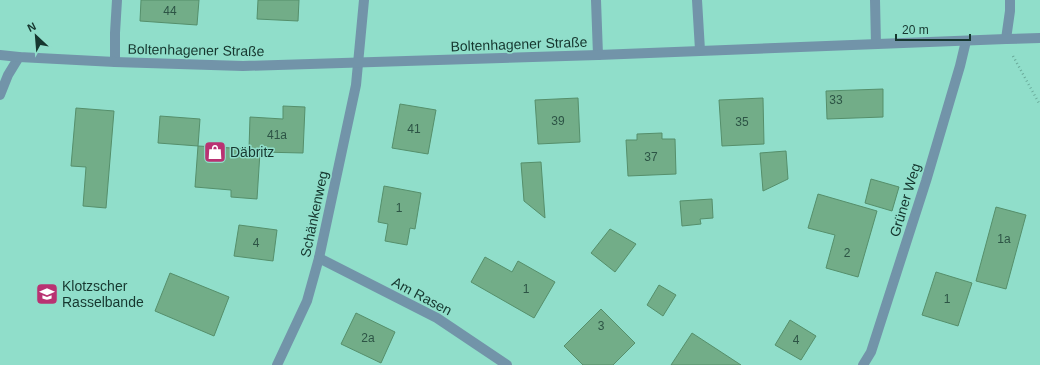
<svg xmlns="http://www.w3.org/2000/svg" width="1040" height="365" font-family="Arial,sans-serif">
  <rect width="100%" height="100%" fill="#90deca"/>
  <!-- building -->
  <g fill="#72ad88" stroke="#558f6b">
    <polygon points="141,0 199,0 197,25 140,21"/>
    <polygon points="258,0 299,0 298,21 257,19"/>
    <polygon points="883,89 883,117 827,119 826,91"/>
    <polygon points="578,98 580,142 538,144 535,100"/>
    <polygon points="763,98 764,144 722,146 719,100"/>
    <polygon points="400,104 436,110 428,154 392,148"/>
    <polygon points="283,106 305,107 303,153 260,152 257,199 231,197 231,190 195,187 198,146 249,149 250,117 283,119"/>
    <polygon points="76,108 114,111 106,208 83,206 86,167 71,166"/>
    <polygon points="160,116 200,119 198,146 158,143"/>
    <polygon points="662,133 662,139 675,139 676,174 628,176 626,140 637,140 637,134"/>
    <polygon points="786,151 788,179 763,191 760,153"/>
    <polygon points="541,162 545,218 524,201 521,163"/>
    <polygon points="871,179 899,187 892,211 865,203"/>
    <polygon points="384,186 421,193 415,229 410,228 407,245 385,241 388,224 378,222"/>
    <polygon points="818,194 877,211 858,277 826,268 835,235 808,228"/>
    <polygon points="712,199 713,218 700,219 701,224 682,226 680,201"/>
    <polygon points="996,207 1026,215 1006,289 976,281"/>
    <polygon points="239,225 277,230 273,261 234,256"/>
    <polygon points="610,229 636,244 615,272 591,253"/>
    <polygon points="485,257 512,272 518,261 555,282 534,318 471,282"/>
    <polygon points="936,272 972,283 958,326 922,315"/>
    <polygon points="170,273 229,297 214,336 155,311"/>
    <polygon points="659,285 676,295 663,316 647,305"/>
    <polygon points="601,309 635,343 613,365 583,365 564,346"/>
    <polygon points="356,313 395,332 381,363 341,344"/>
    <polygon points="790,320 816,336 801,360 775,345"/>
    <polygon points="692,333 741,365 671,365"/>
  </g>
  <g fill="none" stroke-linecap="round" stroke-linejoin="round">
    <!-- path -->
    <polyline stroke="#69a999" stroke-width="2.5" stroke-dasharray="1 3" stroke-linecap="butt" points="1013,56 1040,105"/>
    <!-- service -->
    <g stroke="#7294a9" stroke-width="10">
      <polyline points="596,0 598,55"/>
      <polyline points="697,0 700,50"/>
      <polyline points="875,0 876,44"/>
      <polyline points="319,258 437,318 507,365"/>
    </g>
    <!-- minor -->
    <g stroke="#7294a9" stroke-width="10">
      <polyline points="1006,39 1010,11 1010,0"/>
      <polyline points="115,62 115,33 117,0"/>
      <polyline points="0,95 8,75 19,57"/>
      <polyline points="277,365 307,301 319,258 356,85 364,0"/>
      <polyline points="863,365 871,352 926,181 960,66 966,41"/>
    </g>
    <!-- tertiary -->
    <polyline stroke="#7294a9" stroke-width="10" points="0,55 19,57 115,62 243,66 598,55 1006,39 1040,38"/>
  </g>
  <!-- icons -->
  <defs>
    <g id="shop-square" transform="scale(1.15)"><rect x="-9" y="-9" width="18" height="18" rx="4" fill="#b93272" stroke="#90deca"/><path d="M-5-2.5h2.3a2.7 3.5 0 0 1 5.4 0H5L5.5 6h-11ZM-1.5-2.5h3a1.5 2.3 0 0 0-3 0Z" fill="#fff"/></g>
    <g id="school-square" transform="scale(1.15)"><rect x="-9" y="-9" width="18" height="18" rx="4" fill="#b93272" stroke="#90deca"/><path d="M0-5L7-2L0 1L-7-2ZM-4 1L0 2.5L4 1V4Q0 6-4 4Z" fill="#fff"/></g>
  </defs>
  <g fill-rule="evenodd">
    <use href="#shop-square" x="215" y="152"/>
    <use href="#school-square" x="47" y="294"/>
  </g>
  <g text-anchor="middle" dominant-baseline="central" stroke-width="3" stroke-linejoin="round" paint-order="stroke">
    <!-- number labels -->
    <g font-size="12" fill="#2d5445">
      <text x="170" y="11">44</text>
      <text x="836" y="100">33</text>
      <text x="558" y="121">39</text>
      <text x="742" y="122">35</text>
      <text x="414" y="129">41</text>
      <text x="277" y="135">41a</text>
      <text x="651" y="157">37</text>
      <text x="399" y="208">1</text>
      <text x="1004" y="239">1a</text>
      <text x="256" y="243">4</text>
      <text x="847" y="253">2</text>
      <text x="526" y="289">1</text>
      <text x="947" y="299">1</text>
      <text x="601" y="326">3</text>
      <text x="368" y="338">2a</text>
      <text x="796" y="340">4</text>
    </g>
    <!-- street labels -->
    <g font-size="14" fill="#16372f" stroke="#90deca">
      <text transform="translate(519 44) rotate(-2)">Boltenhagener Straße</text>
      <text transform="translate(196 50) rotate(1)">Boltenhagener Straße</text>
      <text transform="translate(905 200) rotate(-73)">Grüner Weg</text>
      <text transform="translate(314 214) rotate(-78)">Schänkenweg</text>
      <text transform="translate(422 296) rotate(28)">Am Rasen</text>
    </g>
    <!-- poi labels -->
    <g font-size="14" fill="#16372f" stroke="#90deca" text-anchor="start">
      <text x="230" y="152">Däbritz</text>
      <text x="62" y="286">Klotzscher<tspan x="62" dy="16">Rasselbande</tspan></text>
    </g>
  </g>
  <!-- north arrow -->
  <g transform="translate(36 36) rotate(334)" stroke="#90deca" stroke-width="3" paint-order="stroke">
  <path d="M0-3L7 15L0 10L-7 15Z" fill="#16372f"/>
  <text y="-6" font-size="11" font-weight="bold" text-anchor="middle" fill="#16372f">N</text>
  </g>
  <!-- scale -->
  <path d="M896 34v6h74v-6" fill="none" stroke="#16372f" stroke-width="2"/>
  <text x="902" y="34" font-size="12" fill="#16372f" stroke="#90deca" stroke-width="3" paint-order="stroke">20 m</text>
</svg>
